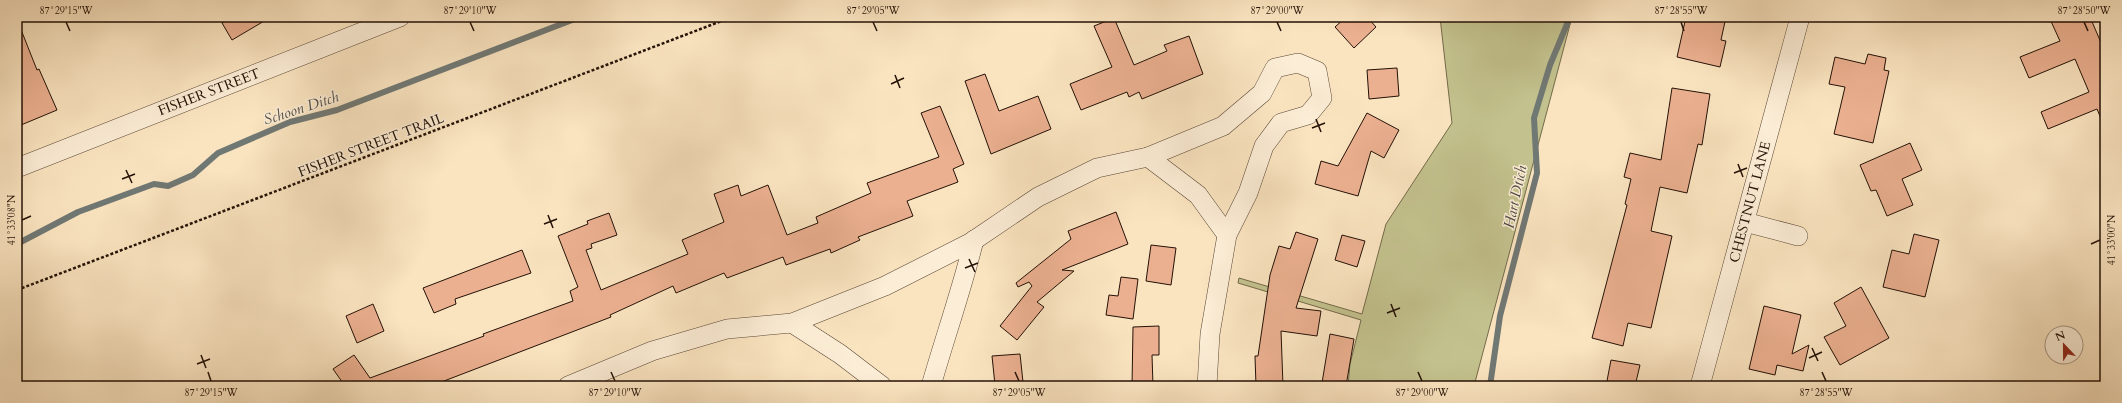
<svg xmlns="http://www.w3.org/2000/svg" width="2122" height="403" font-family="Cardo,serif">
  <rect width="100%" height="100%" fill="#fae4c0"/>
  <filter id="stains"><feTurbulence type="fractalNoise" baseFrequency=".005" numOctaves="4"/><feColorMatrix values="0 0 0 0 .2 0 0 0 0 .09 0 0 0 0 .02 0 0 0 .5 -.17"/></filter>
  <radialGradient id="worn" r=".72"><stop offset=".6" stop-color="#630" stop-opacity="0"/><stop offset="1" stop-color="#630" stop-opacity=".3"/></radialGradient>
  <!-- green -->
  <polygon fill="#c3c28e" stroke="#736a4a" points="1440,17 1572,17 1474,386 1348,386 1350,364 1361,320 1238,283 1239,278 1362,314 1386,224 1452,123"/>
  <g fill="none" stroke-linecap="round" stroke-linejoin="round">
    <!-- stream -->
    <g stroke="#707874" stroke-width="6">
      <polyline points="17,244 78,212 154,184 168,186 193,175 218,153 290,122 337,110 580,17"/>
      <polyline points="1490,386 1500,316 1537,173 1534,118 1550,65 1570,17"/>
    </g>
  </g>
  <!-- building -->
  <g fill="#ebb090" stroke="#231106">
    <polygon points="233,17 271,17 232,40 222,23"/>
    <polygon points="1346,17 1367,17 1376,27 1354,48 1335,27"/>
    <polygon points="1686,17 1726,17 1721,40 1726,41 1720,67 1677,57"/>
    <polygon points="2049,17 2090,17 2105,52 2105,128 2097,109 2048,129 2041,112 2089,92 2075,59 2029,78 2020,57 2060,41"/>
    <polygon points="1114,18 1134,65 1167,51 1164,45 1189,36 1203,74 1142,99 1139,92 1129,97 1127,92 1081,110 1070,84 1112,67 1094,26"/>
    <polygon points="18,22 37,70 39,69 57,110 21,125 17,116"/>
    <polygon points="1868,54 1886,58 1884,70 1889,71 1873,143 1834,134 1845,87 1829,84 1835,57 1865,64"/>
    <polygon points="1397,68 1399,96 1369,99 1367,70"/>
    <polygon points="985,74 999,111 1038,96 1051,129 991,154 965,81"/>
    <polygon points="1672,88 1710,94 1702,145 1698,144 1687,193 1660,187 1651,231 1672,236 1651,328 1628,323 1623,346 1592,338 1627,205 1625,204 1631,179 1624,177 1630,153 1661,160"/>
    <polygon points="940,106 964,164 953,169 958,182 907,201 913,216 858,237 860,240 831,253 830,249 786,265 783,257 727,278 724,273 676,293 673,286 610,315 611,317 431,386 345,386 333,369 354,355 370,378 484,336 483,334 573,301 570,291 578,287 558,236 588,224 587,221 609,213 617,235 591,244 592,248 586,250 601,290 688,254 682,240 724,222 714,194 738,185 741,196 768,185 787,235 818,223 816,217 871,193 867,183 939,157 921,113"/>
    <polygon points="1367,113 1399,130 1384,158 1371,151 1358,196 1315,184 1321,161 1338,166"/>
    <polygon points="1910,143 1922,170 1902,179 1913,205 1887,216 1876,190 1871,191 1860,165"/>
    <polygon points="1116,212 1128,244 1062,270 1074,271 1037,302 1044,307 1017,340 1000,326 1032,286 1029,282 1018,287 1016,283 1071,239 1068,231"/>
    <polygon points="1296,232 1318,239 1296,308 1321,311 1317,336 1281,331 1283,386 1256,386 1255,356 1258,356 1270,275 1279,246 1290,249"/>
    <polygon points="1914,234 1939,240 1925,297 1883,287 1892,250 1909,254"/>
    <polygon points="1342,235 1365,241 1357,267 1335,260"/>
    <polygon points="1151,245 1176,248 1171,285 1146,281"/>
    <polygon points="522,250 531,273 455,299 456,304 434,313 423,288"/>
    <polygon points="1121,277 1138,279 1133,319 1106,315 1109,295 1118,296"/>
    <polygon points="1861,287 1889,338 1840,365 1824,337 1846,326 1834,303"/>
    <polygon points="373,304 384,331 357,343 346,316"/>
    <polygon points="1764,306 1801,315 1792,354 1809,345 1803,371 1777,365 1775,375 1749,369"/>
    <polygon points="1159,326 1159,355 1152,355 1153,386 1132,386 1133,327"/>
    <polygon points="1330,334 1354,339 1346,386 1322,383"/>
    <polygon points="1020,354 1023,382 995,385 992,356"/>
    <polygon points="1611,360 1640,365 1635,386 1606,386"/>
  </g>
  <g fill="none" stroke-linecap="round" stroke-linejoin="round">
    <!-- street casing -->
    <g stroke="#594634" stroke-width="20">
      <g id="street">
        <polyline points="1148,157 1198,195 1227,235"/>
        <polyline points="17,168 400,17"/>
        <polyline points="1745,222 1798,236"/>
        <polyline points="792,323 840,354 882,386"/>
        <polyline points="568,386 652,351 727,329 792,323 885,286 970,243 1038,197 1097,168 1148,157 1223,126 1262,93 1275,68 1298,63 1317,71 1322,98 1308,115 1281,123 1264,146 1248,193 1227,235 1210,334 1207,386"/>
        <path d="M931,386c14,-49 31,-97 43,-146"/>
        <polyline points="1700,386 1800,17"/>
      </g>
    </g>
    <!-- path -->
    <polyline stroke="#231106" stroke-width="2.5" stroke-dasharray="3 2" stroke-linecap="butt" points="17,290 732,17"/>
    <!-- street -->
    <use href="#street" stroke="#fcedd6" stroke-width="19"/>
  </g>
  <!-- ticks -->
  <path fill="none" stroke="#231106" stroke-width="1.5" d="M66,22l4,9M470,22l4,9M873,22l4,9M1277,22l4,9M1681,22l3,9M2084,22l4,9M895,75l5,13M891,84l13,-6M1316,119l5,13M1312,128l13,-5M1738,164l5,13M126,170l6,13M1734,173l13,-5M122,179l13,-5M548,215l5,13M22,220l9,-4M544,224l13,-5M2091,244l9,-4M969,259l6,13M965,268l13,-5M1391,304l5,13M1387,313l13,-5M1812,348l6,13M201,355l5,13M1809,358l13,-6M197,364l13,-5M208,372l3,9M611,372l4,9M1015,372l4,9M1418,372l4,9M1822,372l4,9"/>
  <g text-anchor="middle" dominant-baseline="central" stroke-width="3" stroke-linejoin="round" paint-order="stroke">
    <!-- street labels -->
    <g font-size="14" fill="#231106" stroke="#fcedd6">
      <text transform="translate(209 92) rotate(-21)">FISHER STREET</text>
      <text transform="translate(371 145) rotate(-21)">FISHER STREET TRAIL</text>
      <text transform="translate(1750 202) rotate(-75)">CHESTNUT LANE</text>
    </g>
    <!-- water labels -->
    <g font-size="15" font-style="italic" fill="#504d46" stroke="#fcedd6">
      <text transform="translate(301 108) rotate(-18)">Schoon Ditch</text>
      <text transform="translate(1515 197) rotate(-78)">Hart Dtich</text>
    </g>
  </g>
  <!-- margin -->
  <rect width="2122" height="403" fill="none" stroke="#fae4c0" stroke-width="44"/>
  <!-- north arrow -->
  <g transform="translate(2064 345) rotate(338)"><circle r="19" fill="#fcedd6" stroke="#a59583"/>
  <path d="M0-3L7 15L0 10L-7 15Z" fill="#8f2418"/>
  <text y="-6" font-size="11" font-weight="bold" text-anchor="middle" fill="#231106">N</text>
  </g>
  <rect x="22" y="22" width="2078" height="359" fill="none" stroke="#231106" stroke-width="1.5"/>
  <g font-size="10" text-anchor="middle" fill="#231106">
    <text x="66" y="14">87°29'15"W</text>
    <text x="470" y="14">87°29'10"W</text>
    <text x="873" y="14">87°29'05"W</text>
    <text x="1277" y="14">87°29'00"W</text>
    <text x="1681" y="14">87°28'55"W</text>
    <text x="2084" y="14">87°28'50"W</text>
    <text transform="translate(11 220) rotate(-90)" y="4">41°33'08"N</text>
    <text transform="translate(2111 240) rotate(-90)" y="4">41°33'00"N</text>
    <text x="211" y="396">87°29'15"W</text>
    <text x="615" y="396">87°29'10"W</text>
    <text x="1019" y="396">87°29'05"W</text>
    <text x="1422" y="396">87°29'00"W</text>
    <text x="1826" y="396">87°28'55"W</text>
  </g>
  <rect width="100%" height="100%" filter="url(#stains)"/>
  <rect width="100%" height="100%" fill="url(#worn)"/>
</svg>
